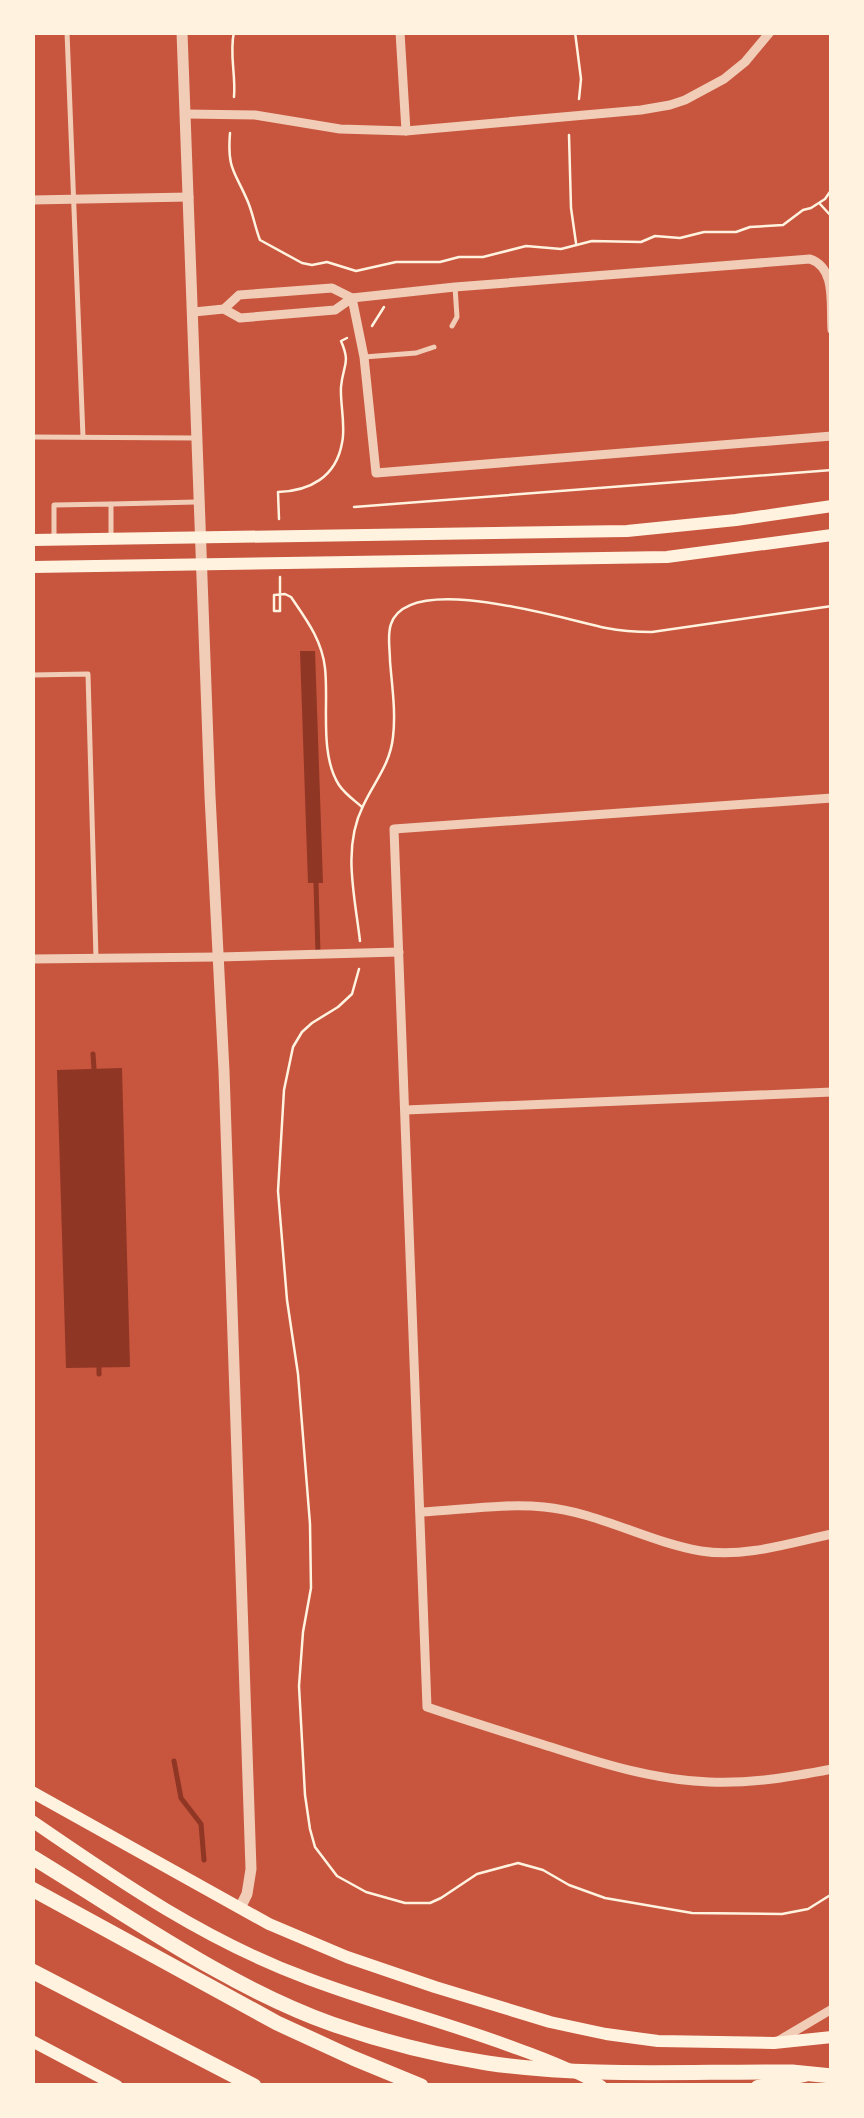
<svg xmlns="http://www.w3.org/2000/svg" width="864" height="2118" font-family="'Noto Serif',serif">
  <rect width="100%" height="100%" fill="#c8553d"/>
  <!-- water -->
  <g fill="#8f3625">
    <polygon points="315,651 323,883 308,883 300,651"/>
    <polygon points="122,1068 130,1367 66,1368 57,1070"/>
  </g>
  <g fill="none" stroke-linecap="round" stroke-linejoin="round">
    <!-- stream -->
    <g stroke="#8f3625" stroke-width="5">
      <polyline points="316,883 318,954"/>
      <polyline points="93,1054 94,1069"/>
      <polyline points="99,1374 99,1367"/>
      <polyline points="174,1761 181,1798 201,1824 204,1860"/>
    </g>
    <!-- path -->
    <g stroke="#fff3e0" stroke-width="2.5">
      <path d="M234,32c-5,22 2,42 0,65"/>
      <polyline points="575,32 581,79 579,99"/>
      <path d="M230,133c-3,37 5,38 18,69 5,12 7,25 12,38l42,23 10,2 15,-3 29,9 40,-9h44l19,-5h24l43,-11 35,3 31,-8 49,1 14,-6 25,2 24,-6h32l14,-5 33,-2 20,-15 8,-2 14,-9 7,-10"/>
      <polyline points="569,135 571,208 576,243"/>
      <polyline points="820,204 832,217"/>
      <polyline points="372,326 384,307"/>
      <polyline points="354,507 832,470"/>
      <path d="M279,519l-1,-27c32,-1 58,-15 64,-49 4,-17 -2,-38 -1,-56 2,-23 10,-23 0,-46l6,-3"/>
      <path d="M280,577v34h-6v-16l11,-1 6,3c15,22 31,43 34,71 4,35 -6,86 14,117 6,9 15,15 23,22"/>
      <path d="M360,941c-5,-44 -18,-93 3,-135 11,-24 27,-41 30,-69 3,-25 -1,-51 -3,-76 0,-12 -3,-26 1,-37 18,-54 175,-4 215,4 15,3 30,4 46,4l180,-26"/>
      <polyline points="359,969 352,994 338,1007 312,1023 302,1032 293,1047 284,1090 278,1191 287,1300 298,1374 310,1524 311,1588 303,1632 299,1686 305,1795 310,1829 315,1847 337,1876 366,1892 405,1903 430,1903 441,1898 477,1874 518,1863 543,1870 569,1885 605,1898 692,1913 782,1914 808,1909 832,1894"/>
    </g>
    <!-- service -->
    <g stroke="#f1ccb7" stroke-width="5">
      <polyline points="67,32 83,437"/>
      <polyline points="452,326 457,317 455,287"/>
      <polyline points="364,357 416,353 434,347"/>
      <polyline points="32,437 195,438"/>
      <polyline points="112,504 196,502"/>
      <polyline points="54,537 54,505 111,504 111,539"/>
      <polyline points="32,675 88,674 96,958"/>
    </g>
    <!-- minor -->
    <g stroke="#f1ccb7" stroke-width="9">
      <polyline points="400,32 406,131"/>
      <polyline points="186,114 255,115 340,129 406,131 641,110 670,105 685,100 724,79 745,62 770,32"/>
      <polyline points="32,200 189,197"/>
      <polygon points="332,288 352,298 335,310 240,318 224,309 239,295"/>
      <polyline points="194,312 224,309"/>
      <path d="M832,330c-2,-24 5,-62 -22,-71l-355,28 -103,11 12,59 12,116 456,-37"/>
      <path d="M832,798l-438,31 33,878c41,14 83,27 124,40 52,17 104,33 158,35 41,2 82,-5 123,-13"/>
      <polyline points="32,959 219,957 399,952"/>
      <polyline points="406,1110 832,1092"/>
      <path d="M420,1512c41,-2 84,-9 124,-5 54,5 104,35 157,44 43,7 89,-8 131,-17"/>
      <polyline points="778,2041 832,2009"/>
    </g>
    <!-- tertiary -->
    <polyline stroke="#f1ccb7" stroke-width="11" points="182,32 210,796 224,1071 251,1869 247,1894 240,1908"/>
    <!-- secondary -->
    <g stroke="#fff3e0" stroke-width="12">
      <polyline points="32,540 627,531 736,520 832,506"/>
      <polyline points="32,567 667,557 832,535"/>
      <polyline points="32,1792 269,1924 347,1957 435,1987 550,2022 606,2034 658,2041 774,2043 832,2037"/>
      <path d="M32,1821c90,62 174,120 277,158 69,26 140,44 209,70 28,10 57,21 83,37"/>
      <polyline points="32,2041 117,2086"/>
      <polyline points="757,2086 805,2076"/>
    </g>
    <!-- motorway -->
    <g stroke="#fff3e0" stroke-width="15">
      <path d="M32,1857c96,58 194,129 300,167 49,17 104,31 155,39 100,15 204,8 305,9l40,4"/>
      <polyline points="32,1889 277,2023 353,2058 421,2086"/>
      <polyline points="32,1971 254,2086"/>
    </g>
  </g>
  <!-- border -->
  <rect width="864" height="2118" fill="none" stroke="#fff3e0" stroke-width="70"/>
</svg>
